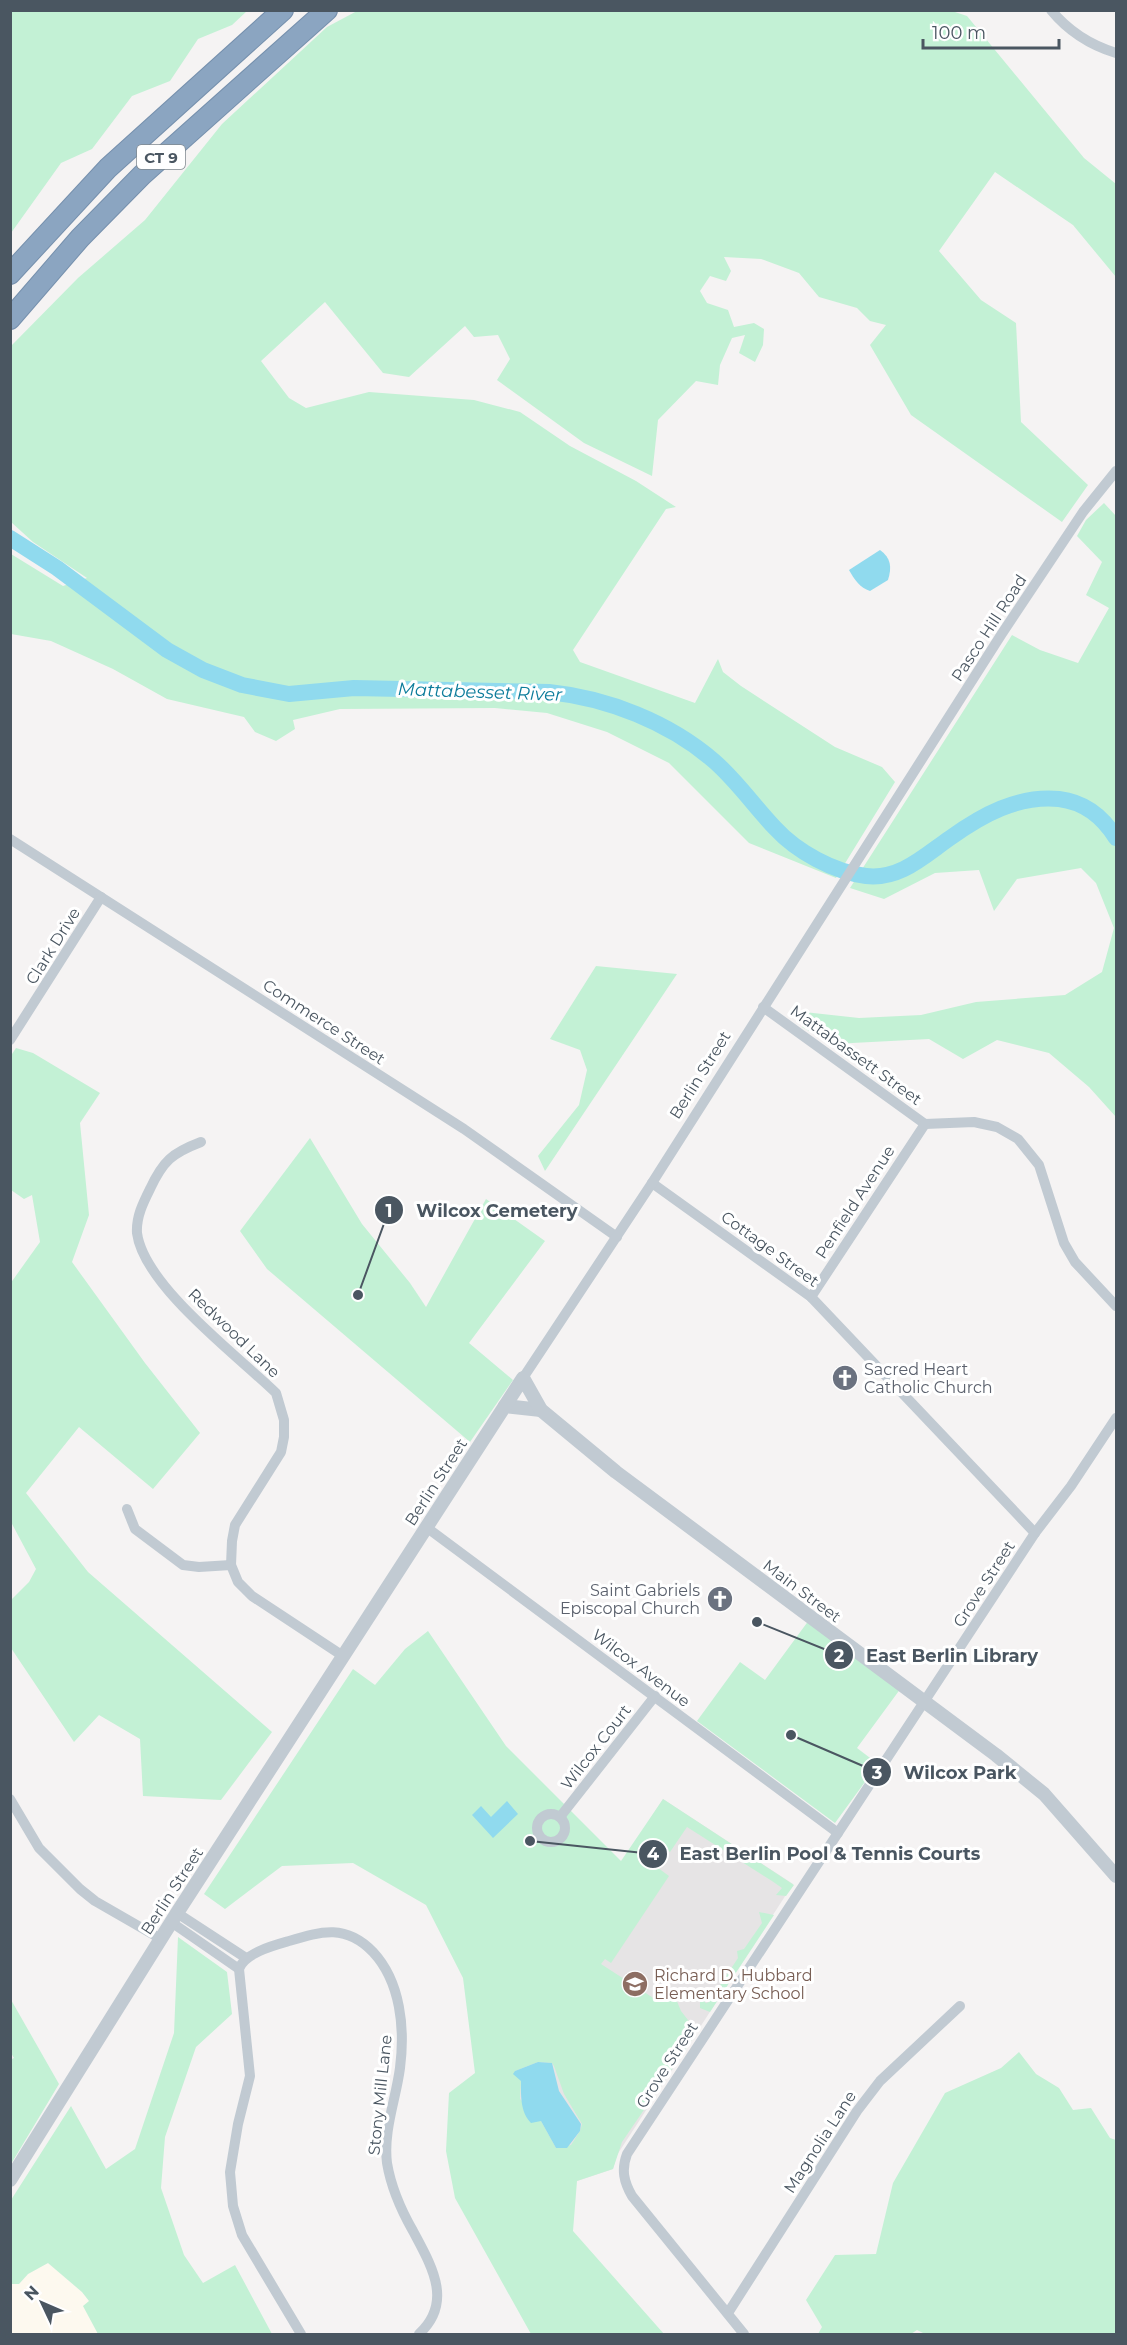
<svg xmlns="http://www.w3.org/2000/svg" width="1127" height="2345" font-family="Montserrat,sans-serif">
  <rect width="100%" height="100%" fill="#f5f3f3"/>
  <!-- commercial -->
  <polygon fill="#fdf9ef" points="48,2263 82,2292 90,2302 83,2306 98,2334 11,2334 11,2284 19,2284 28,2274"/>
  <!-- education -->
  <polygon fill="#e6e4e5" points="663,1799 793,1884 617,2155 613,2169 577,2181 484,2077"/>
  <!-- green -->
  <g fill="#c3f1d5" fill-rule="evenodd">
    <polygon points="11,10 247,10 247,11 232,25 198,39 170,81 132,96 92,149 61,163 11,233"/>
    <polygon points="357,11 952,11 967,16 1084,158 1116,184 1116,277 1073,225 995,172 939,251 981,300 1016,323 1021,422 1088,485 1062,522 911,415 870,345 886,325 870,321 857,308 819,297 799,273 761,259 724,257 731,271 726,281 710,276 700,291 707,303 728,310 734,327 754,323 764,329 763,345 755,362 739,353 745,335 732,338 720,365 718,385 696,381 658,420 652,476 584,443 497,380 510,359 498,335 474,337 465,326 409,377 383,373 325,302 261,361 289,398 306,408 369,392 474,400 520,412 570,446 636,481 676,507 666,509 573,650 580,662 695,703 718,659 723,672 741,686 835,747 882,767 895,782 836,878 749,843 669,763 607,732 547,713 495,708 340,709 293,720 295,729 276,741 255,732 244,717 167,699 113,669 51,641 11,634 11,554 63,586 87,578 33,542 11,522 11,346 78,278 145,220 222,124 327,27"/>
    <polygon points="1104,503 1116,516 1116,1117 1089,1087 1049,1053 997,1040 963,1059 929,1039 833,1044 802,1027 804,1012 859,1018 921,1015 976,1002 1065,995 1102,972 1114,928 1096,883 1081,868 1017,879 994,911 979,870 935,873 884,899 850,888 1012,635 1040,650 1078,663 1109,608 1086,595 1102,562 1077,536 1086,520"/>
    <polygon points="596,966 677,974 545,1171 538,1156 579,1105 587,1070 580,1050 550,1039"/>
    <polygon points="16,1048 33,1053 100,1093 80,1123 89,1215 72,1262 145,1363 200,1433 153,1489 79,1427 26,1493 88,1572 272,1732 221,1800 143,1796 140,1739 99,1715 74,1742 11,1648 11,1600 29,1582 36,1569 11,1522 10,1284 40,1242 32,1195 24,1199 11,1190 10,1057"/>
    <polygon points="310,1138 362,1224 410,1283 426,1307 486,1199 545,1241 469,1343 513,1380 470,1442 267,1269 240,1231"/>
    <polygon points="809,1620 901,1688 857,1748 878,1764 835,1823 697,1721 740,1662 765,1680"/>
    <path d="M428,1631l78,115 115,115 42,-62 131,86 -8,11 -10,-1 6,-7 -10,-7 -85,-54 -17,25 -9,-6 -11,16 19,14 -58,87 -6,-4 -4,5 57,37 18,-2 5,12 14,18 -2,9 -71,104 -9,27 -36,12 -4,50 91,103h-133l-76,-136 -9,-47 3,-58 26,-20 -12,-95 -37,-73 -73,-42 -71,3 -57,43 -21,-15 149,-225 22,16 30,-36zM538,2062l14,1 2,3 10,28 18,30 -2,7 -9,14 -15,3 -15,-27 -21,-22 1,-18 -6,-10z"/>
    <polygon points="759,1912 774,1915 710,2012 700,2008 700,2001 703,2000 706,2003 709,2002 738,1958 737,1951 744,1949 762,1923"/>
    <polygon points="178,1937 227,1972 232,2014 196,2047 165,2137 161,2188 184,2255 203,2283 235,2265 272,2334 98,2334 83,2306 89,2301 82,2292 48,2263 28,2274 19,2284 11,2284 11,2200 71,2106 106,2169 135,2149 174,2033"/>
    <polygon points="10,1998 59,2084 11,2164 10,2060 14,2058 11,2053"/>
    <polygon points="1019,2052 1036,2074 1059,2088 1073,2110 1091,2108 1110,2138 1116,2140 1116,2334 925,2334 917,2330 911,2334 818,2334 822,2327 806,2300 835,2255 876,2254 893,2183 945,2093 1001,2068"/>
  </g>
  <!-- water -->
  <g fill="#90daee">
    <path d="M880,550c11,8 12,17 8,30l-18,11c-10,-3 -16,-12 -21,-21z"/>
    <polygon points="507,1801 518,1814 493,1838 472,1815 481,1806 491,1817"/>
    <path d="M538,2062l14,1 7,28 22,33 -1,7 -13,17h-11l-15,-27 -10,2c-11,-11 -10,-28 -10,-42l-8,-7 2,-3z"/>
  </g>
  <g fill="none" stroke-linecap="round" stroke-linejoin="round">
    <!-- river -->
    <path stroke="#90daee" stroke-width="16" d="M10,538l47,30 110,82 36,20 39,15 47,9 65,-6 195,4c58,6 120,30 165,69 23,20 40,45 61,67 22,24 59,44 91,48 34,4 58,-20 84,-38 32,-23 68,-43 109,-39 25,3 44,18 57,39"/>
    <!-- motorway casing -->
    <g stroke="#7690ad" stroke-width="22">
      <g id="motorway">
        <polyline points="10,274 108,168 283,10"/>
        <polyline points="10,319 80,238 142,175 327,10"/>
      </g>
    </g>
    <!-- minor -->
    <g stroke="#c1cad2" stroke-width="10">
      <path d="M1051,10c18,22 39,35 65,43"/>
      <polyline points="10,839 464,1129 617,1237"/>
      <polyline points="763,1007 925,1124 974,1122 997,1127 1018,1139 1039,1165 1064,1243 1075,1262 1116,1306"/>
      <polyline points="10,1040 101,897"/>
      <path d="M201,1142c-29,11 -38,19 -51,47 -7,14 -14,28 -13,44 7,53 101,123 139,160l8,27v17l-3,15 -46,73 -3,16 -1,24 7,17 14,14 91,60"/>
      <polyline points="652,1183 811,1297 1035,1533"/>
      <polyline points="811,1297 925,1124"/>
      <polyline points="523,1378 652,1183 1001,635 1083,512 1116,471"/>
      <polyline points="127,1509 135,1529 183,1565 199,1567 231,1565"/>
      <polyline points="426,1527 838,1833"/>
      <polyline points="10,1799 39,1848 80,1889 95,1901 161,1939"/>
      <circle cx="551" cy="1828" r="14"/>
      <polyline points="560,1817 655,1696"/>
      <polyline points="177,1913 246,1958"/>
      <polyline points="171,1922 239,1969"/>
      <polyline points="728,2313 857,2111 880,2081 960,2006"/>
      <path d="M301,2334l-59,-99 -9,-29 -3,-34 8,-48 12,-48 -11,-107c5,-16 36,-24 50,-28 33,-10 57,-17 84,11 28,30 32,77 27,116 -4,31 -17,63 -13,95 4,24 14,47 26,68 18,34 41,71 6,103"/>
      <path d="M744,2334l-112,-138c-8,-14 -11,-26 -5,-42l408,-621 36,-47 45,-68"/>
    </g>
    <!-- tertiary -->
    <g stroke="#c1cad2" stroke-width="14">
      <polyline points="505,1406 541,1410"/>
      <polyline points="10,2180 177,1913 523,1378 541,1410 616,1472 996,1755 1044,1794 1116,1876"/>
    </g>
    <!-- motorway -->
    <use href="#motorway" stroke="#8ba5c1" stroke-width="20"/>
  </g>
  <!-- icons -->
  <defs>
    <g id="church-disc" transform="scale(1.35)"><circle r="9.5" fill="#6b7280" stroke="#fff"/><path d="M-1.2-6h2.4v3.5h3.3v2.4h-3.3V6h-2.4V-.1h-3.3v-2.4h3.3Z" fill="#fff"/></g>
    <g id="school-disc" transform="scale(1.35)"><circle r="9.5" fill="#8d6e63" stroke="#fff"/><path d="M0-5L7-2L0 1L-7-2ZM-4 1L0 2.5L4 1V4Q0 6-4 4Z" fill="#fff"/></g>
  </defs>
  <g fill-rule="evenodd">
    <use href="#church-disc" x="845" y="1378"/>
    <use href="#church-disc" x="720" y="1599"/>
    <use href="#school-disc" x="635" y="1984"/>
  </g>
  <g text-anchor="middle" dominant-baseline="central" stroke-width="6" stroke-linejoin="round" paint-order="stroke">
    <!-- shield labels -->
    <rect fill="#fff" stroke="#808990" stroke-width="1.5" x="137" y="145" width="48" height="24" rx="4.5"/>
    <g font-size="15" font-weight="bold" fill="#4a5661">
      <text x="161" y="157">CT 9</text>
    </g>
    <!-- street labels -->
    <g font-size="16" fill="#4a5661" stroke="#fff">
      <text transform="translate(989 628) rotate(-57)">Pasco Hill Road</text>
      <text transform="translate(53 946) rotate(-58)">Clark Drive</text>
      <text transform="translate(324 1022) rotate(33)">Commerce Street</text>
      <text transform="translate(856 1055) rotate(36)">Mattabassett Street</text>
      <text transform="translate(700 1075) rotate(-58)">Berlin Street</text>
      <text transform="translate(855 1202) rotate(-57)">Penfield Avenue</text>
      <text transform="translate(770 1249) rotate(36)">Cottage Street</text>
      <text transform="translate(234 1333) rotate(44)">Redwood Lane</text>
      <text transform="translate(436 1482) rotate(-57)">Berlin Street</text>
      <text transform="translate(984 1584) rotate(-57)">Grove Street</text>
      <text transform="translate(802 1591) rotate(37)">Main Street</text>
      <text transform="translate(641 1668) rotate(37)">Wilcox Avenue</text>
      <text transform="translate(596 1747) rotate(-52)">Wilcox Court</text>
      <text transform="translate(172 1891) rotate(-57)">Berlin Street</text>
      <text transform="translate(667 2065) rotate(-57)">Grove Street</text>
      <text transform="translate(380 2095) rotate(-84)">Stony Mill Lane</text>
      <text transform="translate(820 2142) rotate(-57)">Magnolia Lane</text>
    </g>
    <!-- worship labels -->
    <g font-size="16" fill="#5b616d" stroke="#fff" text-anchor="start">
      <text x="864" y="1369">Sacred Heart<tspan x="864" dy="18">Catholic Church</tspan></text>
      <text x="700" y="1590" text-anchor="end">Saint Gabriels<tspan x="700" dy="18">Episcopal Church</tspan></text>
    </g>
    <!-- education labels -->
    <g font-size="16" fill="#785e54" stroke="#fff" text-anchor="start">
      <text x="654" y="1975">Richard D. Hubbard<tspan x="654" dy="18">Elementary School</tspan></text>
    </g>
    <!-- water labels -->
    <g font-size="18" font-style="italic" fill="#0c7c9b" stroke="#fff">
      <text transform="translate(480 692) rotate(2)">Mattabesset River</text>
    </g>
  </g>
  <!-- callouts -->
  <path fill="none" stroke="#4a5661" stroke-width="2" d="M358 1295L389 1210M757 1622L839 1655M791 1735L877 1772M530 1841L653 1854"/>
  <g fill="#4a5661" stroke="#fff" stroke-width="2">
    <circle cx="358" cy="1295" r="6"/>
    <circle cx="757" cy="1622" r="6"/>
    <circle cx="791" cy="1735" r="6"/>
    <circle cx="530" cy="1841" r="6"/>
    <circle cx="389" cy="1210" r="15"/>
    <circle cx="839" cy="1655" r="15"/>
    <circle cx="877" cy="1772" r="15"/>
    <circle cx="653" cy="1854" r="15"/>
  </g>
  <g font-size="18" text-anchor="middle" font-weight="bold" fill="#fff">
    <text x="389" y="1217">1</text>
    <text x="839" y="1662">2</text>
    <text x="877" y="1779">3</text>
    <text x="653" y="1860">4</text>
  </g>
  <g font-size="18" text-anchor="middle" font-weight="bold" fill="#4a5661" stroke="#fff" stroke-width="6" stroke-linejoin="round" paint-order="stroke">
    <text x="497" y="1217">Wilcox Cemetery</text>
    <text x="952" y="1662">East Berlin Library</text>
    <text x="960" y="1779">Wilcox Park</text>
    <text x="830" y="1860">East Berlin Pool &amp; Tennis Courts</text>
  </g>
  <!-- border -->
  <rect width="1127" height="2345" fill="none" stroke="#4a5661" stroke-width="24"/>
  <!-- north arrow -->
  <g transform="translate(42 2303) rotate(314)" stroke="#ffffff" stroke-width="4.5" paint-order="stroke">
  <path d="M0-4.5L10 22L0 15L-10 22Z" fill="#4a5661"/>
  <text y="-9" font-size="16" font-weight="bold" text-anchor="middle" fill="#4a5661">N</text>
  </g>
  <!-- scale -->
  <path d="M923 39v9h136v-9" fill="none" stroke="#4a5661" stroke-width="3"/>
  <text x="932" y="39" font-size="18" fill="#4a5661" stroke="#ffffff" stroke-width="4.5" paint-order="stroke">100 m</text>
</svg>
